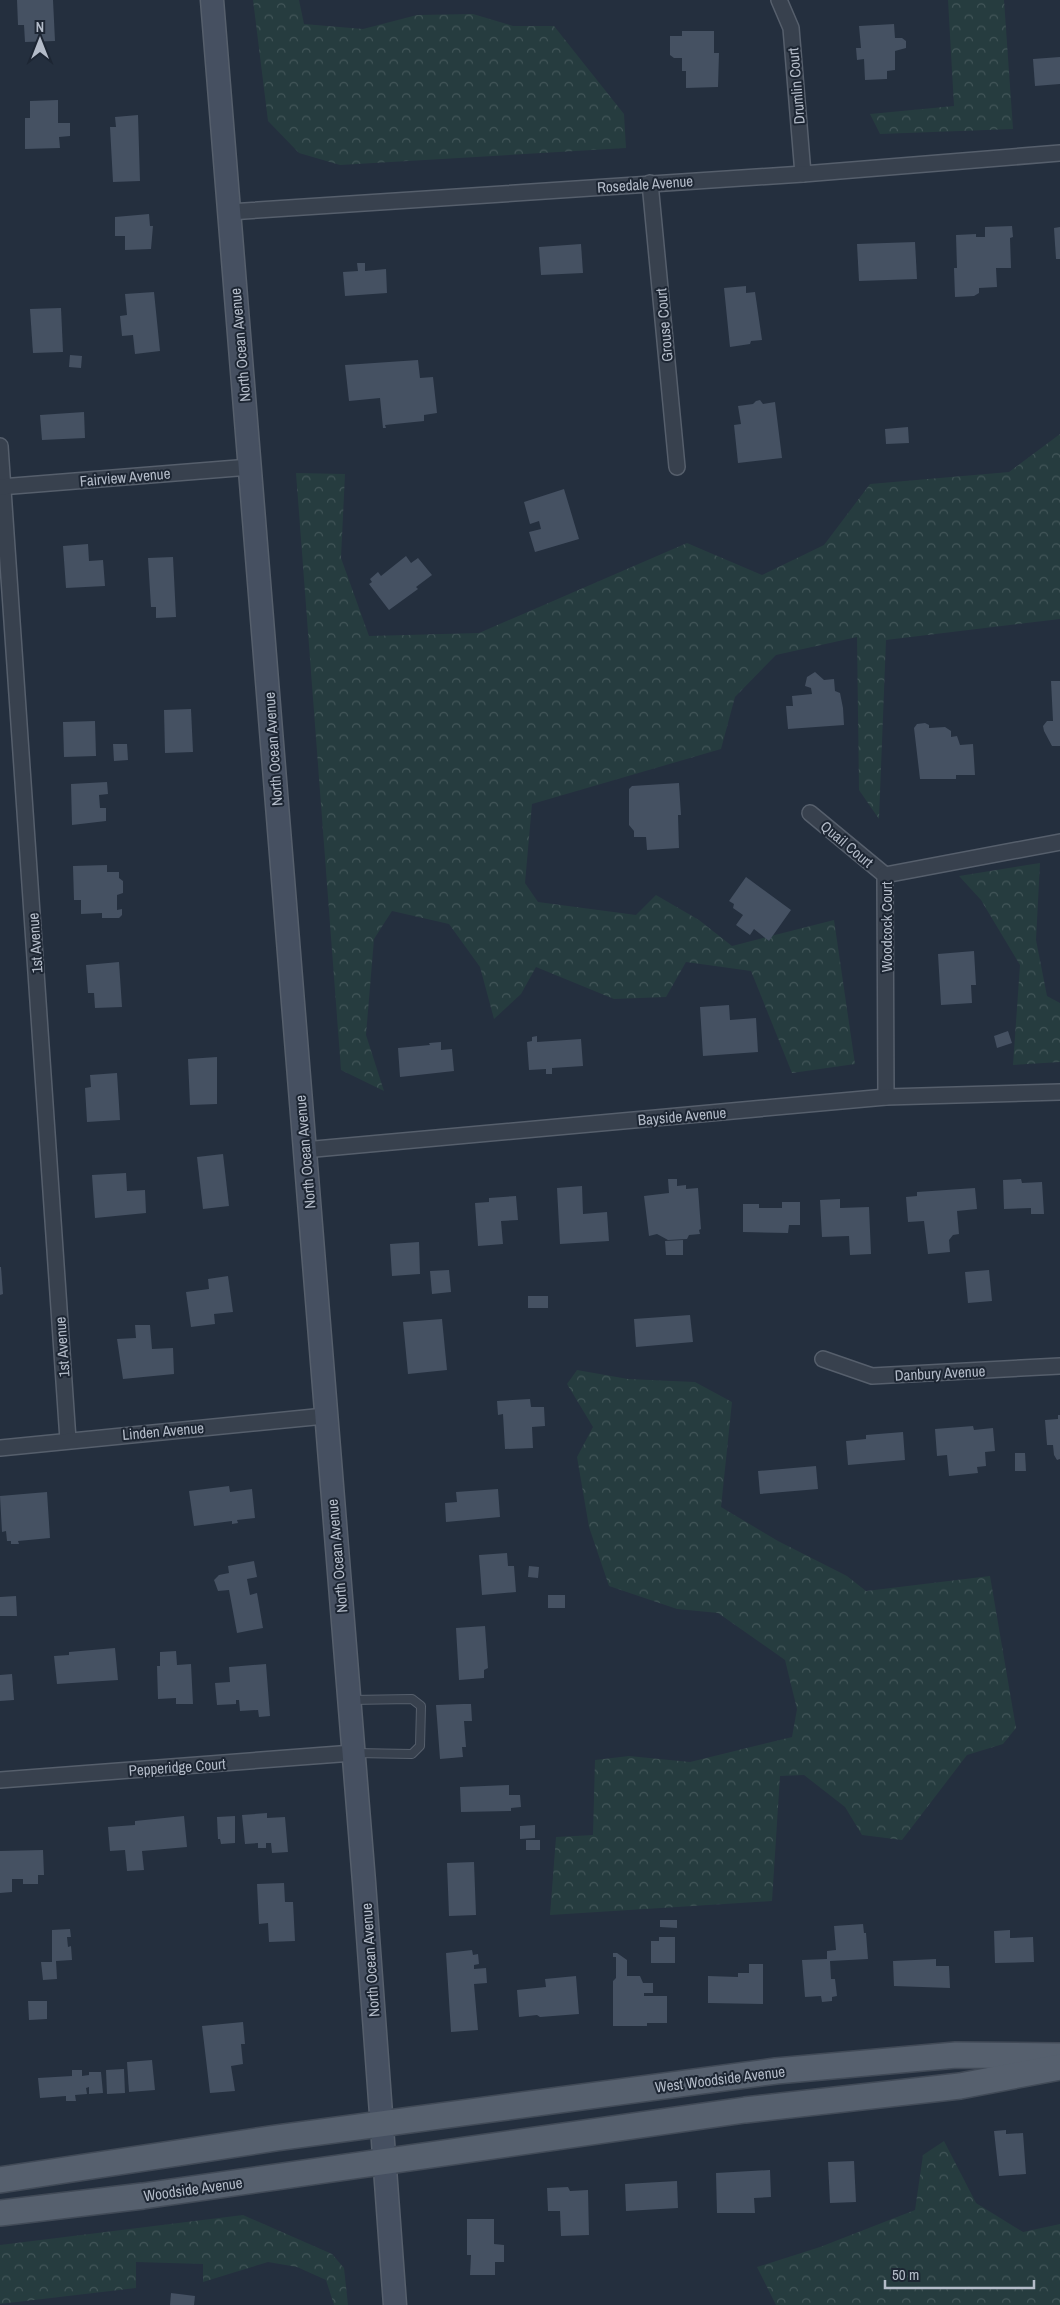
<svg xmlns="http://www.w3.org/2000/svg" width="1060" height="2305" font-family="'Archivo Narrow',sans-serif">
  <defs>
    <pattern id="forest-crowns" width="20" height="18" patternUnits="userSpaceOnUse" patternTransform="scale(1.25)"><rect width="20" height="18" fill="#263c3f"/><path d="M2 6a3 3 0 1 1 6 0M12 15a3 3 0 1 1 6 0" fill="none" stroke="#435659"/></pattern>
  </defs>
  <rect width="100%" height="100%" fill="#242f3e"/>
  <!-- forest -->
  <g fill="url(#forest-crowns)">
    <polygon points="253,0 299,0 304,24 363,29 417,15 473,14 513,26 554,26 624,114 626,148 340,165 299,153 268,121"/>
    <polygon points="948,0 1004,0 1013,129 880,134 870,114 954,106"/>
    <polygon points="1060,434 1060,619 886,640 879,819 859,790 857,637 776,655 735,697 721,749 532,804 525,883 538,902 636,915 656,895 699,920 732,946 834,920 855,1064 792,1073 751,971 686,962 666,997 614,999 536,967 521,994 494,1019 480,967 449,924 392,911 374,939 366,1035 384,1091 341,1070 296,473 345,474 341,558 369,636 479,633 687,543 762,575 824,545 870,484 1009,472"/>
    <polygon points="1040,863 1036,940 1047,996 1060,1003 1060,1062 1013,1065 1020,965 981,900 959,876"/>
    <polygon points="577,1370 628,1379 695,1382 732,1402 721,1507 778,1541 847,1576 866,1591 990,1576 1016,1728 1003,1744 967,1755 902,1840 862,1835 845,1807 804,1775 780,1776 772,1901 550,1915 556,1837 593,1835 595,1760 629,1756 690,1762 792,1737 797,1709 785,1660 718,1613 677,1609 609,1586 589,1527 577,1457 593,1427 567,1384"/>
    <polygon points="944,2141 976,2203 1023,2232 1060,2224 1060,2305 776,2305 757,2267 820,2247 915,2210 923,2155"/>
    <polygon points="243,2215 332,2254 344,2268 348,2305 334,2305 326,2280 297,2267 268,2262 203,2282 203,2264 136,2262 136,2288 0,2304 0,2245"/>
  </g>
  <!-- building -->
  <g fill="#455162">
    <polygon points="17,0 53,0 55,41 25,42 24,25 18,25"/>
    <polygon points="894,24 895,38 902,38 906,41 906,48 895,51 895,70 887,71 887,79 865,80 864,59 857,60 856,48 861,48 859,26"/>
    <polygon points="682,31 714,31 714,53 719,53 718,87 686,88 686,71 682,71 682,58 674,58 670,55 670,36 682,36"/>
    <polygon points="1060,57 1060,84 1035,86 1033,59"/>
    <polygon points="58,100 58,123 70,123 70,136 59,137 60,148 25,149 25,118 30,118 30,101"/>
    <polygon points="138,115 140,181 113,182 110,127 116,127 115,117"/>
    <polygon points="149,214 150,226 153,226 151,249 125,250 125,236 115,236 115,217"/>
    <polygon points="1012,226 1013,237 1010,238 1011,268 996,268 997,287 979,288 979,293 974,296 955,297 954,268 957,268 956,235 976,234 976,237 985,237 985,227"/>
    <polygon points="1060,227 1060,259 1056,259 1054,228"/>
    <polygon points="915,242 917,279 859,281 857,244"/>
    <polygon points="581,244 583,273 541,275 539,247"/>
    <polygon points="357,263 365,263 365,271 386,269 387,293 345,296 343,272 358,271"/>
    <polygon points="746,286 746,293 755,292 762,340 751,341 750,344 730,347 724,288"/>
    <polygon points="154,292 160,351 135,354 133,335 122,336 120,316 127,315 125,294"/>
    <polygon points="61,308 63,352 33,353 30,309"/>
    <polygon points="70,355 82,356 81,368 69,367"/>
    <polygon points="418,360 420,378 433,377 437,413 424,415 424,421 385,425 386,428 383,428 380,398 349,401 345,365"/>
    <polygon points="760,400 763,404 775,402 782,458 738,463 734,425 741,424 738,406 753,404 756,401"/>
    <polygon points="84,412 85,438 42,440 40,415"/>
    <polygon points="908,427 909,443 886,444 885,429"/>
    <polygon points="564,489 579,539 535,552 529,532 541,529 539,521 530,524 524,502"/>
    <polygon points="88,544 89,561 103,560 105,586 66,588 63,546"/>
    <polygon points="406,556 411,563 418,558 432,575 416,587 418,589 389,610 369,584 372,582 370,579 378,572 381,576"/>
    <polygon points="173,557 176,617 156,618 156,607 151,607 148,558"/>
    <polygon points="815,672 824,680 834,679 835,691 840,693 843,708 844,725 788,729 786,706 793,706 792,696 812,694 811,688 805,686 807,677"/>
    <polygon points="1051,681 1060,681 1060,746 1052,746 1044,731 1043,726 1047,721 1053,721"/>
    <polygon points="191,709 193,752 165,753 164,710"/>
    <polygon points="95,721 96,756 64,757 63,722"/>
    <polygon points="925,723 929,725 929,728 945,727 951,731 951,737 957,736 960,745 973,744 975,775 956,775 956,779 920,779 914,728 917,724"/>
    <polygon points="113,744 127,744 128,760 114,761"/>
    <polygon points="107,782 108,794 99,795 100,808 106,808 106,821 72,825 71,784"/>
    <polygon points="679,783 681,815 678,815 679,848 647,850 646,837 634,837 634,831 629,825 629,789 632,786"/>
    <polygon points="107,865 107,872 119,872 119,878 123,881 123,893 117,895 117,910 122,909 122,915 119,918 102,918 102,913 81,914 81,900 74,900 73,866"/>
    <polygon points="746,877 791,910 769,941 754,929 750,935 736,925 743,915 733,908 734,904 729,901"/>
    <polygon points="974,951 976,985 971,985 972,1003 941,1005 938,954"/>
    <polygon points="119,962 122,1007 95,1008 94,993 88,993 86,965"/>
    <polygon points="729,1005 730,1020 756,1018 758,1052 703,1056 700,1007"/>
    <polygon points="1008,1031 1012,1043 997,1048 994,1036"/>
    <polygon points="537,1036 537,1042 581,1039 583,1066 552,1068 552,1074 546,1074 546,1069 529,1070 527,1042 532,1041 532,1037"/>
    <polygon points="441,1042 441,1050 452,1049 454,1071 400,1077 398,1048 430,1045 429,1043"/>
    <polygon points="217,1057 217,1104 190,1105 188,1059"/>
    <polygon points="117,1073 120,1120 87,1122 85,1088 91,1087 90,1075"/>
    <polygon points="223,1154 229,1206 203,1209 197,1157"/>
    <polygon points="126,1173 127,1191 145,1190 146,1213 95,1218 92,1175"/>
    <polygon points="668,1179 677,1179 677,1186 686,1185 686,1189 698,1188 701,1229 699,1230 700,1234 689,1235 687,1239 668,1240 657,1234 649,1236 644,1196 669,1193"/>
    <polygon points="1021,1179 1022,1183 1042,1182 1044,1214 1031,1214 1031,1208 1004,1209 1003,1180"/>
    <polygon points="582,1186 583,1214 607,1212 609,1241 560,1244 557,1188"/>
    <polygon points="975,1188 977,1209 957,1211 959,1234 953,1235 949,1240 950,1252 928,1254 924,1221 908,1222 906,1197 917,1196 917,1192"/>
    <polygon points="516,1196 518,1220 501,1221 503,1244 478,1246 475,1203 489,1202 489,1198"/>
    <polygon points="840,1199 840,1208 869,1207 871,1254 850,1255 849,1236 822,1237 820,1200"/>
    <polygon points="782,1202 800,1202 800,1225 789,1225 788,1233 743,1232 743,1204 759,1204 759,1208 782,1208"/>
    <polygon points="683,1240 683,1255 666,1255 665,1241"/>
    <polygon points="419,1242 420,1274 392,1276 390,1244"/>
    <polygon points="0,1267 1,1267 3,1294 0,1295"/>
    <polygon points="449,1270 451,1292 432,1294 430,1271"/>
    <polygon points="989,1270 992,1301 968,1303 965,1272"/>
    <polygon points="228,1276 233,1312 214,1314 215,1324 191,1327 186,1292 209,1289 208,1279"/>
    <rect x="528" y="1296" width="20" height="12"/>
    <polygon points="690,1315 693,1342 636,1347 634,1319"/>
    <polygon points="442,1319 447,1370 408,1374 403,1322"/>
    <polygon points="135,1325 150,1325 152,1349 173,1348 174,1374 123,1379 117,1339 136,1338"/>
    <polygon points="530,1399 531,1407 544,1407 545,1426 532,1427 533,1448 505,1449 503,1414 498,1415 497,1401"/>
    <polygon points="1058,1415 1060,1415 1060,1459 1057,1460 1054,1455 1053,1445 1047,1445 1045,1420 1058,1419"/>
    <polygon points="973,1426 974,1430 993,1428 995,1451 985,1452 986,1466 977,1467 978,1473 949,1476 947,1455 937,1456 935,1429"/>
    <polygon points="903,1432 905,1460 848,1465 846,1441 866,1439 866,1435"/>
    <polygon points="1015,1453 1025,1453 1026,1471 1015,1471"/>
    <polygon points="816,1466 818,1489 760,1494 758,1471"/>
    <polygon points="229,1486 230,1492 252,1489 255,1518 237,1520 238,1523 232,1524 232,1521 194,1526 189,1491"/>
    <polygon points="498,1489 500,1517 446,1522 445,1503 457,1502 456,1492"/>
    <polygon points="47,1492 50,1538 18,1541 19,1544 11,1544 11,1541 7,1541 6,1531 2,1532 0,1496"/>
    <polygon points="507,1553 508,1566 514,1566 516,1592 482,1595 479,1555"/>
    <polygon points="254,1561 257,1577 247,1579 250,1595 257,1593 263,1628 237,1633 229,1590 218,1591 214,1580 219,1575 229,1573 228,1566"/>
    <polygon points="529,1566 539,1567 538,1578 528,1577"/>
    <rect x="548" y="1595" width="17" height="13"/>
    <polygon points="16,1596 17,1616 0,1616 0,1597"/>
    <polygon points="485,1626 488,1668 484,1670 484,1678 459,1680 456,1628"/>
    <polygon points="115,1648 118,1680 57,1684 54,1656 69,1655 69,1652"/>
    <polygon points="176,1651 177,1665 191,1664 193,1704 176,1704 176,1698 158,1699 157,1666 160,1666 160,1652"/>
    <polygon points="266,1664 270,1716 259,1717 258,1710 240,1711 239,1700 236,1700 236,1704 217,1705 215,1683 230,1682 229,1667"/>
    <polygon points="12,1674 14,1700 0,1701 0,1675"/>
    <polygon points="463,1704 471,1704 472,1721 464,1721 466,1747 462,1747 463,1757 440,1759 436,1705"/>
    <polygon points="509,1785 509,1795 520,1795 521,1807 511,1808 511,1811 461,1812 460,1787"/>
    <polygon points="267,1813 267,1818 285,1817 288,1852 272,1853 271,1843 266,1843 266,1848 258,1848 258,1843 245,1844 242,1815"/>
    <polygon points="184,1816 187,1847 142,1851 144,1870 127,1871 125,1850 110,1851 108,1827 135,1825 135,1821"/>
    <polygon points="235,1816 235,1843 221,1844 220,1839 218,1839 217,1817"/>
    <polygon points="535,1825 535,1838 520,1839 520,1826"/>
    <rect x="526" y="1840" width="14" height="10"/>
    <polygon points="43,1850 44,1875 38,1875 38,1884 23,1884 23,1879 12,1879 12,1892 0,1893 0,1851"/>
    <polygon points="474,1862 476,1915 449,1916 447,1863"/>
    <polygon points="284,1883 285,1902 293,1902 295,1941 269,1942 268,1923 259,1924 257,1884"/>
    <polygon points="660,1920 677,1920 677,1928 660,1927"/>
    <polygon points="863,1924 864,1933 866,1933 868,1959 830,1961 831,1979 835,1979 837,1996 832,1997 832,2001 822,2002 821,1996 805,1997 802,1960 827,1959 827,1951 836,1950 834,1926"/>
    <polygon points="70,1929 71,1937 67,1937 68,1947 71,1946 72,1960 56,1961 57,1979 43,1980 41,1962 52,1962 52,1930"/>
    <polygon points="1010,1930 1010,1938 1033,1937 1034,1962 995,1963 994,1931"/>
    <polygon points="659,1937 675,1937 675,1963 651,1963 651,1941 659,1941"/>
    <polygon points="472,1950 473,1955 478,1954 479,1964 474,1965 474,1969 486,1968 487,1983 474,1984 478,2030 451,2032 446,1953"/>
    <polygon points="613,1953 617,1953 627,1960 627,1976 640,1976 643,1983 653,1983 653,1993 644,1993 644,1996 667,1996 667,2023 647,2023 647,2026 613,2026 613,1981 616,1978 616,1957 613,1957"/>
    <polygon points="936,1959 936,1966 949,1966 950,1988 894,1986 893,1961"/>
    <polygon points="749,1964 763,1964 763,2004 708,2003 708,1976 738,1977 738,1973 749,1973"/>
    <polygon points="576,1976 579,2014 540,2017 537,2015 519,2017 517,1990 546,1987 545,1979"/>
    <polygon points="28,2001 47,2001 47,2019 29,2020"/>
    <polygon points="243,2022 245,2044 241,2044 243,2064 231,2066 235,2091 210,2093 202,2026"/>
    <polygon points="152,2060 155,2090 129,2092 127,2062"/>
    <polygon points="124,2069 125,2093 107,2094 106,2070"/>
    <polygon points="72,2070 82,2070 82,2076 89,2075 89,2072 101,2072 103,2093 89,2094 89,2087 86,2088 87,2094 75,2095 76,2101 66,2101 66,2096 40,2098 38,2078 72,2076"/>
    <polygon points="1006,2130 1006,2134 1023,2133 1026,2174 999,2176 994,2131"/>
    <polygon points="854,2161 856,2202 830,2203 828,2162"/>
    <polygon points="770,2170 771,2197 754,2198 755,2213 717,2213 716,2173"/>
    <polygon points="677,2181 678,2208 626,2211 625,2184"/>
    <polygon points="568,2187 570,2191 588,2190 589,2235 561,2236 560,2211 548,2211 547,2188"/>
    <polygon points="467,2219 494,2219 494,2244 504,2245 504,2262 495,2262 495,2275 470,2275 471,2255 467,2255"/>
    <polygon points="171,2293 195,2296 194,2305 170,2305"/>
  </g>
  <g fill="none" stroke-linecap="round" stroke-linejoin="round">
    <!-- lane casing -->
    <g stroke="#565f6c" stroke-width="10">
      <polyline id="lane" points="351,1700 412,1699 421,1706 420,1746 412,1754 355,1753"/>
    </g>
    <!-- street casing -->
    <g stroke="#565f6c" stroke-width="18">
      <g id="street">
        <polyline points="779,0 791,28 803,174"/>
        <polyline points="650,183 677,467"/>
        <polyline points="229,212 803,174 1060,153"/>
        <polyline points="0,446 68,1440"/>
        <polyline points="0,487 250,467"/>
        <polyline points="810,813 885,875"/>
        <polyline points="885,875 886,1097"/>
        <polyline points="885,875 1060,842"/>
        <polyline points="304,1150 886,1097 1060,1092"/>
        <polyline points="823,1359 872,1376 1060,1366"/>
        <polyline points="0,1448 325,1416"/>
        <polyline points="0,1780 353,1753"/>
      </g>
    </g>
    <!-- secondary casing -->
    <g stroke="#565f6c" stroke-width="25">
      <polyline id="secondary" points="212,0 364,1882 395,2305"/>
    </g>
    <!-- primary casing -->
    <g stroke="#414a57" stroke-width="28">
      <g id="primary">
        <polyline points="0,2180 276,2138 776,2071 956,2055 1060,2056"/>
        <polyline points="0,2213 143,2196 745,2110 960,2086 1060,2067"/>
      </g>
    </g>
    <!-- lane -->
    <use href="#lane" stroke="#38414e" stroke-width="8"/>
    <!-- street -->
    <use href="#street" stroke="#38414e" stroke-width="15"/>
    <!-- secondary -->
    <use href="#secondary" stroke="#465061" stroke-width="22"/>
    <!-- primary -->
    <use href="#primary" stroke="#56606e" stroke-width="25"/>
  </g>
  <g text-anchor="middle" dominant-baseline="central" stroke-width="4" stroke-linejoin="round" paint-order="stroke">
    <!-- street labels -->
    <g font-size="15" fill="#b4bcc9" stroke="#1d2633">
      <text transform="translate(796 86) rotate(-95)">Drumlin Court</text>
      <text transform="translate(645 184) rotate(-4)">Rosedale Avenue</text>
      <text transform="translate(664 325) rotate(-95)">Grouse Court</text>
      <text transform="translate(240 345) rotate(-95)">North Ocean Avenue</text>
      <text transform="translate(125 477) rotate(-5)">Fairview Avenue</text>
      <text transform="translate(273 749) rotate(-94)">North Ocean Avenue</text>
      <text transform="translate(847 844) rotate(40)">Quail Court</text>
      <text transform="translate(886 927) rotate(-90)">Woodcock Court</text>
      <text transform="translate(35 943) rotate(-94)">1st Avenue</text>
      <text transform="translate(682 1116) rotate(-5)">Bayside Avenue</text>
      <text transform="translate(305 1152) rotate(-95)">North Ocean Avenue</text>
      <text transform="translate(62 1347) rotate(-94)">1st Avenue</text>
      <text transform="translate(940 1373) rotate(-3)">Danbury Avenue</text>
      <text transform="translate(163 1431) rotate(-5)">Linden Avenue</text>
      <text transform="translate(337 1556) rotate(-95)">North Ocean Avenue</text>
      <text transform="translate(177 1767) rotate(-4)">Pepperidge Court</text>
      <text transform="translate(370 1960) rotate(-94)">North Ocean Avenue</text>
      <text transform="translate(720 2079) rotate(-7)">West Woodside Avenue</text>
      <text transform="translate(193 2189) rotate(-8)">Woodside Avenue</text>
    </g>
  </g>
  <!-- north arrow -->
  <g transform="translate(40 40)" stroke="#1d2633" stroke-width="4" paint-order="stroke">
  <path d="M0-4L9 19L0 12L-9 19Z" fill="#b4bcc9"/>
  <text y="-8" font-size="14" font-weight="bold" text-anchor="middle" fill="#b4bcc9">N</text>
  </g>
  <!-- scale -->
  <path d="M885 2280v8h149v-8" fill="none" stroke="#b4bcc9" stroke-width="2.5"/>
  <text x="892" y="2280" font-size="15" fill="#b4bcc9" stroke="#1d2633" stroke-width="4" paint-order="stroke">50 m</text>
</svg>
